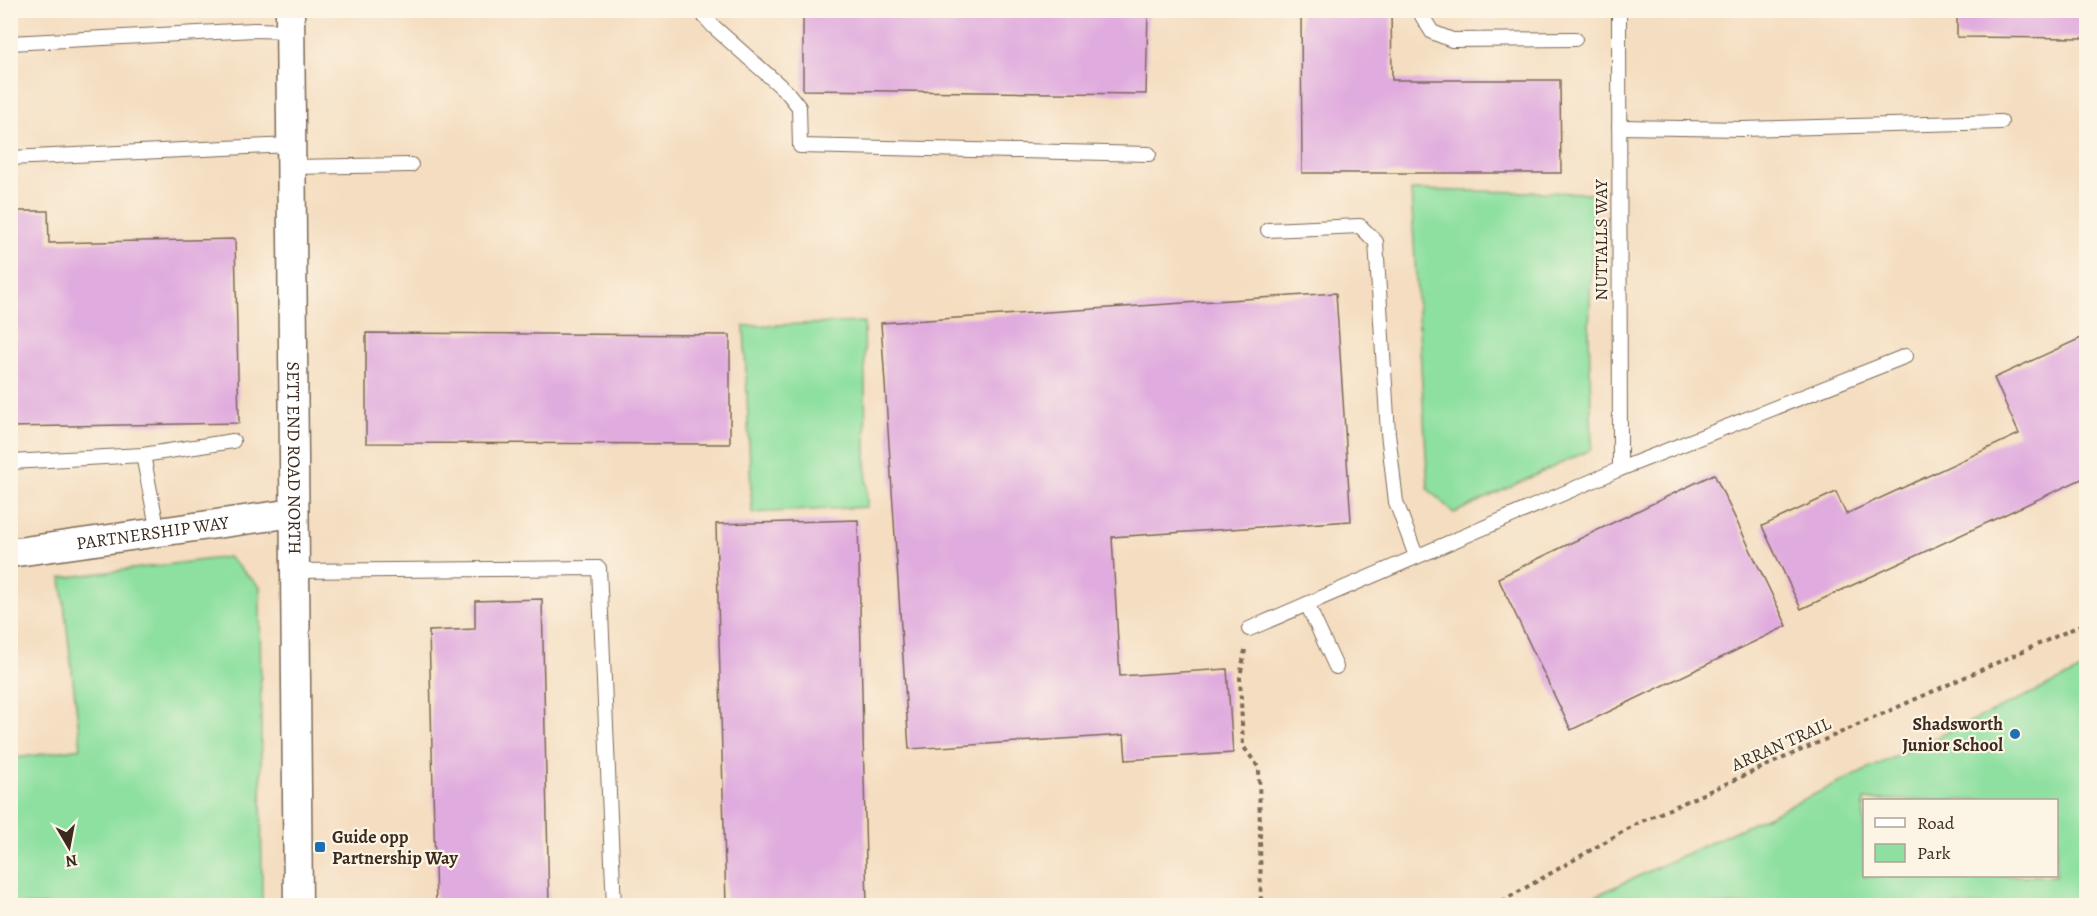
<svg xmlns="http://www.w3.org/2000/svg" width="2097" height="916" font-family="Alegreya,serif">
  <rect width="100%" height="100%" fill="#fcf5e5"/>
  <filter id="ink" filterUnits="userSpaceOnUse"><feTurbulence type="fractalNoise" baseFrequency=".0167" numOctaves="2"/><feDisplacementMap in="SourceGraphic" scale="12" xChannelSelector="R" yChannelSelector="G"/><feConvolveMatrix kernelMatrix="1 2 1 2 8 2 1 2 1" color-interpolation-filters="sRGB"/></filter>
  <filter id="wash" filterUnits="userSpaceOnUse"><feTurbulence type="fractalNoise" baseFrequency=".008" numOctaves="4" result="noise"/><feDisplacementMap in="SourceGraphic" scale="24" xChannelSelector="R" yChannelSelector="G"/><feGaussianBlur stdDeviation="1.35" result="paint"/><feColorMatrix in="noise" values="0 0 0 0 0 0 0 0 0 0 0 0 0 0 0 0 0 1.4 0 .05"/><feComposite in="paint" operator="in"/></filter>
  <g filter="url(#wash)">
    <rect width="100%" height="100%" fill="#f4ddc0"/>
    <!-- green -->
    <g fill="#8ee0a0" stroke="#64855f" stroke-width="1.5" fill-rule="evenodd">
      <polygon points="1411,190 1594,193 1589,331 1592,449 1454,513 1428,489"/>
      <polygon points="864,322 867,507 752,513 744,326"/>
      <polygon points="228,557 260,587 262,905 11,905 11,759 81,748 61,578"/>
      <path d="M2086,668v237h-510zM1864,800h192v76h-192z"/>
    </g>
    <g id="blocks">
      <!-- building -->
      <g fill="#e0abde">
        <polygon points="10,10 31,10 31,12 10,14"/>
        <polygon points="803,10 1148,10 1146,94 803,90"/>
        <polygon points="1301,10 1391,10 1392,80 1560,80 1561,173 1302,173"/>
        <polygon points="1957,10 2086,10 2086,38 1957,37"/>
        <polygon points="10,211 48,211 49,243 235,239 239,423 10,427"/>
        <polygon points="1336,293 1351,521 1112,537 1120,676 1227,669 1233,753 1126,760 1124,735 909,749 881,323"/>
        <polygon points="366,333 730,335 730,444 366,443"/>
        <polygon points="2081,338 2086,350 2086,477 1801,609 1762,526 1836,492 1846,514 2019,434 1994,378"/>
        <polygon points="1714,474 1787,626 1571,730 1498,578"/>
        <polygon points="858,520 867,906 726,906 716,524"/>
        <polygon points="542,599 549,906 436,906 429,631 475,629 475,601"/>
      </g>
    </g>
  </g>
  <g filter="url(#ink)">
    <use href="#blocks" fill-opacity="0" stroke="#7c6957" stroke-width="1.5"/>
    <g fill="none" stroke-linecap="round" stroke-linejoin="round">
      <!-- lane casing -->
      <g stroke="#7c6957" stroke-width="16">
        <g id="lane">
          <polyline points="704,10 705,17 714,27 787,92 799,107 800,146 1149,154"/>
          <polyline points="1423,10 1422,16 1432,32 1452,40 1575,39"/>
          <polyline points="1619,10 1620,469"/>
          <polyline points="10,43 254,30 290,31"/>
          <polyline points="1619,127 1743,129 2001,122"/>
          <polyline points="10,158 291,145"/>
          <polyline points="291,167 411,165"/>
          <polyline points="1268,230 1360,226 1376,242 1388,433 1396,502 1416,556"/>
          <polyline points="143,455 158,532"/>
          <polyline points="10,462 143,455 233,441"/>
          <polyline points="294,571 599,568 614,906"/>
          <polyline points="1307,604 1336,667"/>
          <polyline points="1249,629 1620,469 1906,356"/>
        </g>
      </g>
      <!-- street casing -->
      <g stroke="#7c6957" stroke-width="31">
        <g id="street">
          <path id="s1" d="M290,10l8,896"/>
          <path id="s2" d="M10,553l284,-40"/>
        </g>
      </g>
      <!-- path -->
      <g stroke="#7c6957" stroke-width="4" stroke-dasharray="4.5 4.5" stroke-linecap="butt">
        <polyline points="1245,650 1240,677 1243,746 1259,768 1261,906"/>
        <polyline points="1494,906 1638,823 2086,623"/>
      </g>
      <!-- lane -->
      <use href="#lane" stroke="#fff" stroke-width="14"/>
      <!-- street -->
      <use href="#street" stroke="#fff" stroke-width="28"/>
    </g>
  </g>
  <!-- markers -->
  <g fill="#1f6fb2" stroke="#fcf5e5" stroke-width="2">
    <circle cx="2015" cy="734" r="6"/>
    <rect x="314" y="841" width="12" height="12" rx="3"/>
  </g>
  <g text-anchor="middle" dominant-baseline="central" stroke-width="4.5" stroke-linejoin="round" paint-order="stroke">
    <!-- street labels -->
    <g font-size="18" fill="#3b2a1e" stroke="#fcf5e5">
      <text transform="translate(1601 240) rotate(-90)">NUTTALLS WAY</text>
      <text stroke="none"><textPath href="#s1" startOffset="448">SETT END ROAD NORTH</textPath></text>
      <text stroke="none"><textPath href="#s2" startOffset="144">PARTNERSHIP WAY</textPath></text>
      <text transform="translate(1781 744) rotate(-24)">ARRAN TRAIL</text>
    </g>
    <!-- poi labels -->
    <g font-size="18" font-weight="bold" fill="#3b2a1e" stroke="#fcf5e5" text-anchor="end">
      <text x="2003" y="724">Shadsworth<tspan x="2003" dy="21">Junior School</tspan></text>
      <text x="332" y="837" text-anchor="start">Guide opp<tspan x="332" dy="21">Partnership Way</tspan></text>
    </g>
  </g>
  <!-- margin -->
  <rect width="2097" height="916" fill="none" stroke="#fcf5e5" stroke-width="36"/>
  <!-- legend -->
  <rect x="1863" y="799" width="195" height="78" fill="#fcf5e5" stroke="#afa495" stroke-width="1.5"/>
  <rect x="1875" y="818" width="30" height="9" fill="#ffffff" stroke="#afa495" stroke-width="1.5"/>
  <text x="1917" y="829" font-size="18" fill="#3b2a1e">Road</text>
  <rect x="1875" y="844" width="30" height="18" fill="#8ee0a0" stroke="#afa495" stroke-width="1.5"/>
  <text x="1917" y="859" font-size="18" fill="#3b2a1e">Park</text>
  <!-- north arrow -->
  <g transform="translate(69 847) rotate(170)" stroke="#fcf5e5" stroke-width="4.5" paint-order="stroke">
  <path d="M0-4.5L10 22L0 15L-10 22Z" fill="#3b2a1e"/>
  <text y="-9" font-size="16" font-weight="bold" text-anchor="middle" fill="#3b2a1e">N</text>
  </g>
</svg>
